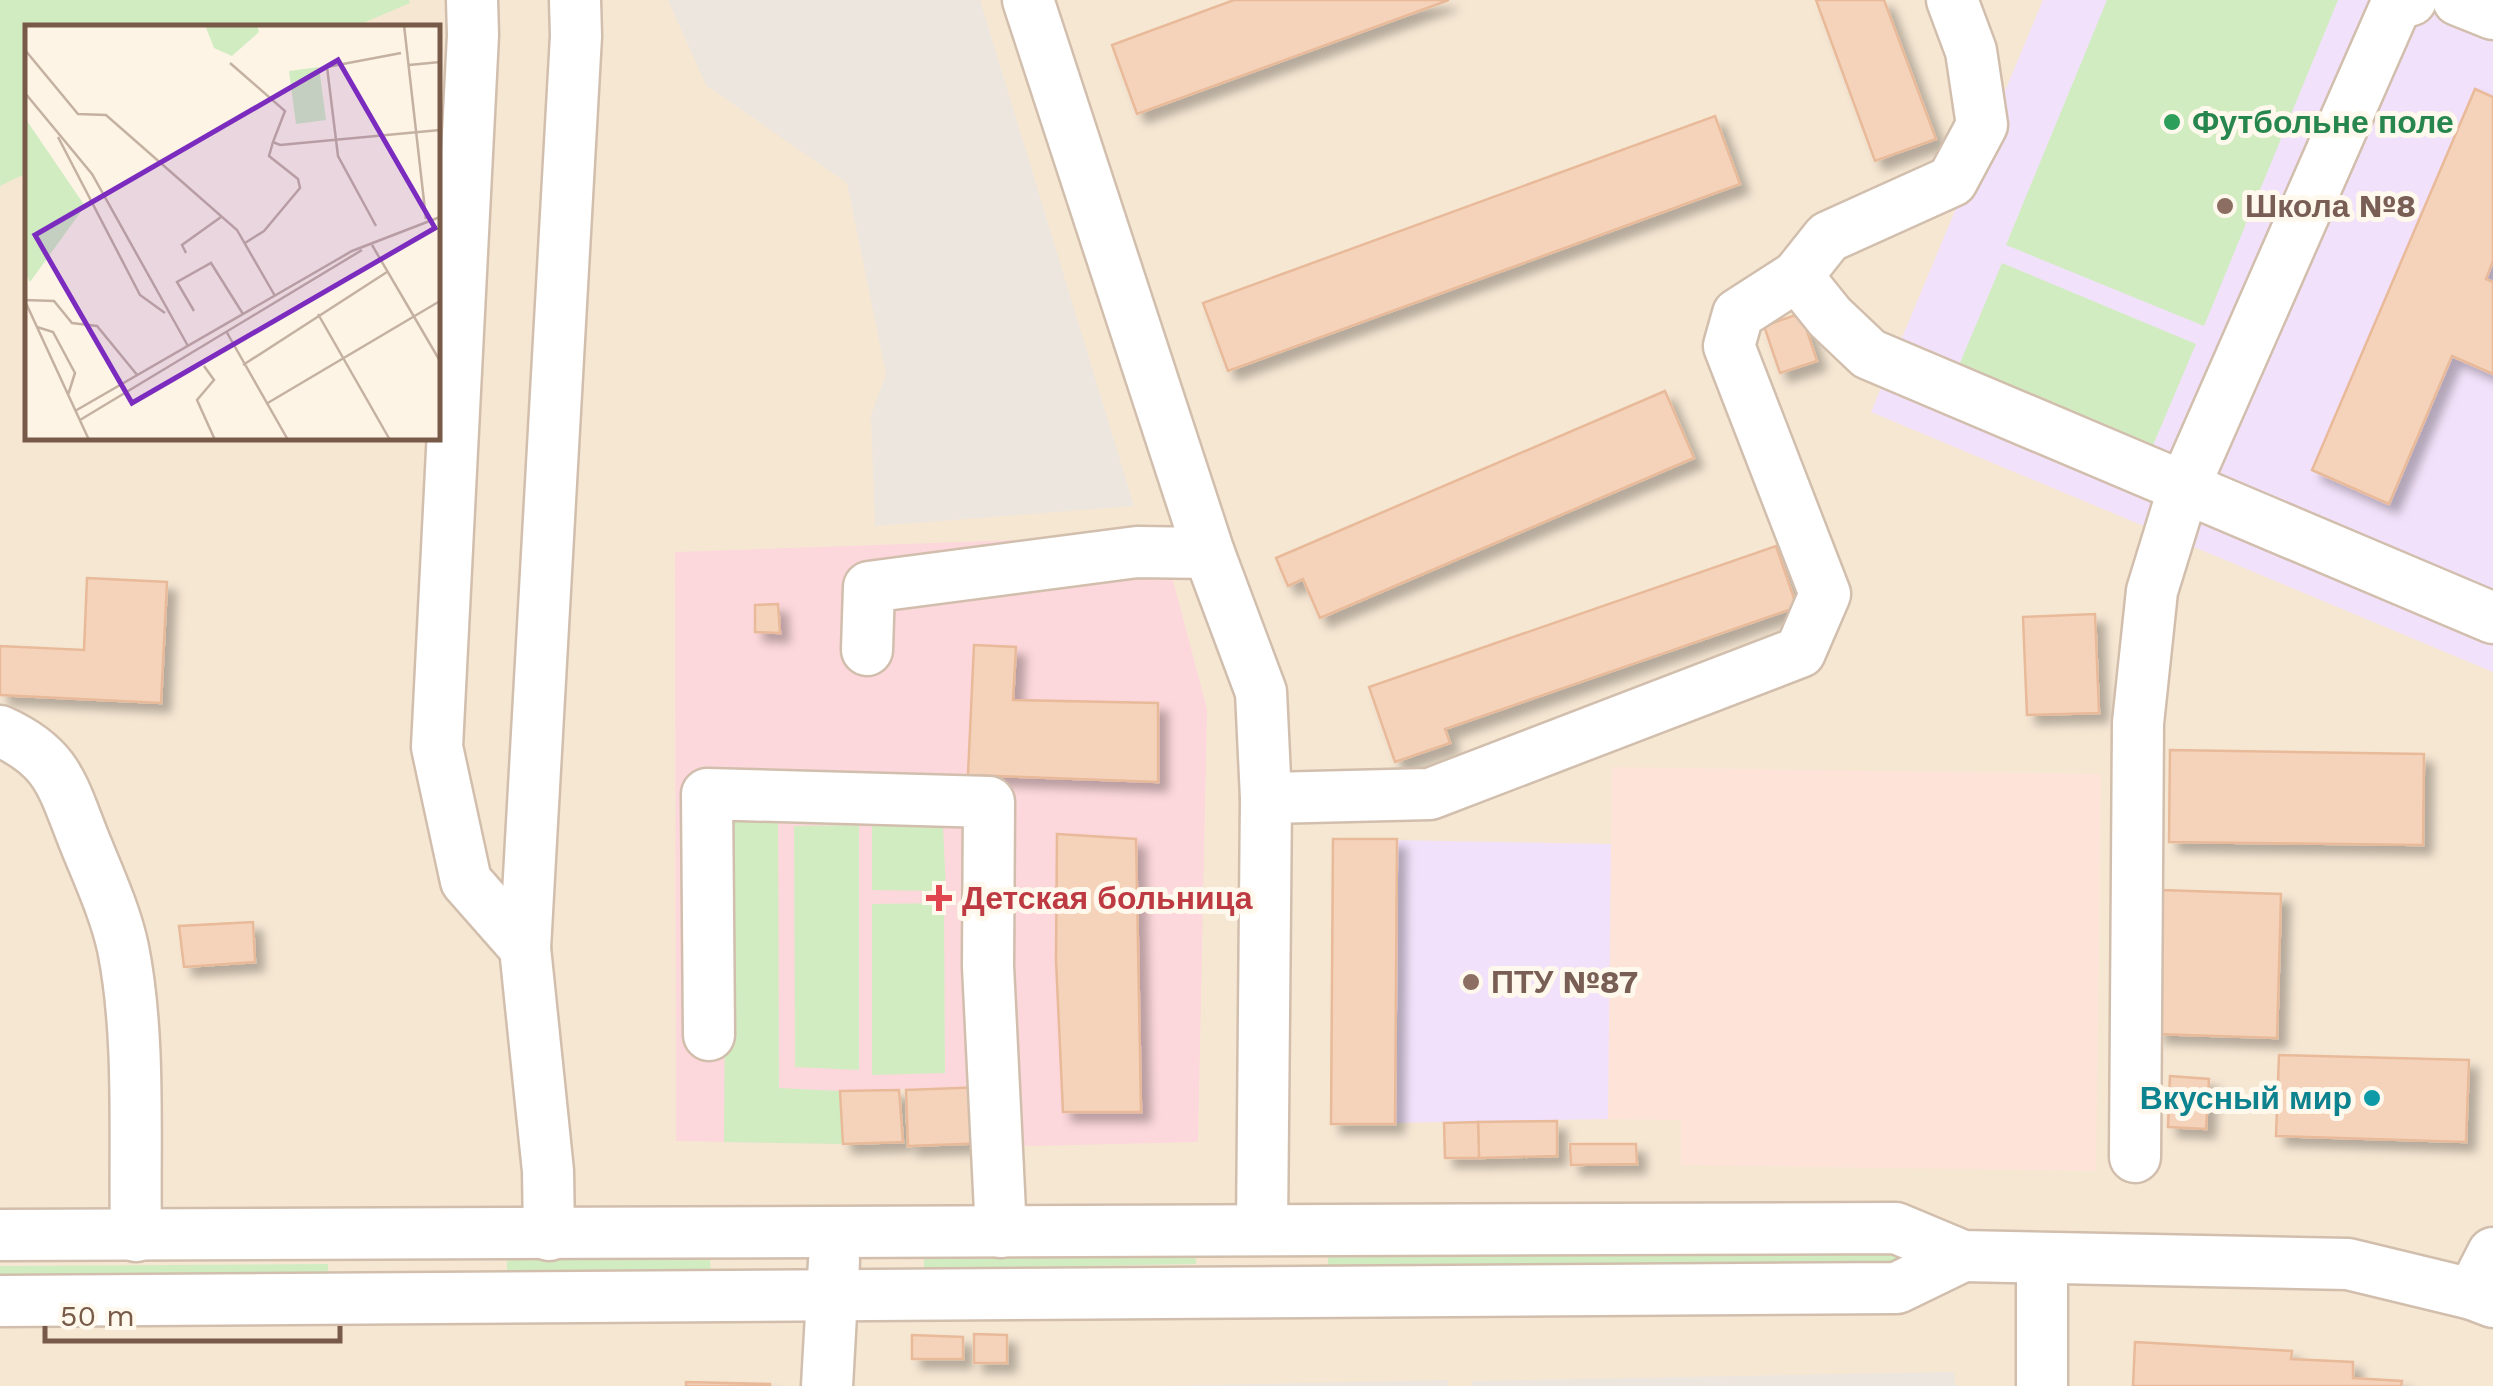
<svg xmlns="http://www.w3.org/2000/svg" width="2493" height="1386" font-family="'Work Sans',sans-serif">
  <defs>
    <filter id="shadow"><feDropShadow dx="9" dy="9" stdDeviation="5" flood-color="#0004"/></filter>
  </defs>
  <rect width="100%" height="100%" fill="#fdf4e5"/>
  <!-- residential -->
  <path fill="#f6e7d3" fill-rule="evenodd" d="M0,0h2493v1386h-2493zM28,28h410v410h-410z"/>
  <!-- commercial -->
  <polygon fill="#fee4d8" points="1612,767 2101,774 2096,1171 1681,1165 1681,1120 1608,1119"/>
  <!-- industrial -->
  <g fill="#ede6df">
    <polygon points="668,0 980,0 1134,506 875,526 871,415 886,374 847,183 706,85"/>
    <polygon points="1954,1372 1955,1386 1472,1386 1471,1381"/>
    <polygon points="1448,1380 1448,1386 1162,1386"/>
  </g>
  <!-- education -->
  <g fill="#f2e1fa">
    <polygon points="2043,0 2493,0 2493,672 1871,412"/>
    <polygon points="1333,839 1611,844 1608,1119 1331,1124"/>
  </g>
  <!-- medical -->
  <polygon fill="#fcd7db" points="1161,535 1207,709 1198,1142 1031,1146 987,1143 984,1087 841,1091 843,1144 676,1141 675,552"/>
  <!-- green -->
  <g fill="#d2ecc2">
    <polygon points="0,0 409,0 410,3 354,27 28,28 27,173 0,186"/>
    <polygon points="2107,0 2338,0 2204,326 2006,245"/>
    <polygon points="2002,263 2196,344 2151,450 1957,370"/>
    <polygon points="778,812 779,1088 840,1091 843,1144 724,1142 726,813"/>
    <polygon points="872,824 943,826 946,891 872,890"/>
    <polygon points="859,825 859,1070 795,1067 794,826"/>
    <polygon points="944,903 945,1073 872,1075 872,904"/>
    <polygon points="1195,1248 1196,1264 924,1269 924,1252"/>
    <polygon points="1902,1248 1903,1264 1328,1271 1328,1255"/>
    <polygon points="710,1258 711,1274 507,1275 507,1259"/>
    <polygon points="328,1264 328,1278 0,1279 0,1266"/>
  </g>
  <!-- building -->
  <g fill="#f5d3bb" stroke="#e8ba9a" stroke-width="2.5" filter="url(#shadow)">
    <polygon points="1234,0 1449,0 1137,114 1112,45"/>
    <polygon points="1816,0 1884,0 1936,139 1875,161"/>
    <polygon points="2475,89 2493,97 2493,261 2486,279 2493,282 2493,374 2452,356 2389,504 2312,470"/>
    <polygon points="1715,116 1740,184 1228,371 1203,303"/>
    <polygon points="1801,313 1817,361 1780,373 1764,326"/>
    <polygon points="1665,391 1694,458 1320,618 1303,579 1288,586 1276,558"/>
    <polygon points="1776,546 1797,607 1445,729 1450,743 1395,762 1369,687"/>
    <polygon points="87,578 167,582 161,703 0,695 0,646 84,650"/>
    <polygon points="778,604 780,633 755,632 755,605"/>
    <polygon points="2095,614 2099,713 2027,715 2023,617"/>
    <polygon points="974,645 1016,647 1013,700 1158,703 1158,782 968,775"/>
    <polygon points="2170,750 2424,754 2423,845 2169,842"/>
    <polygon points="1057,834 1136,839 1141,1112 1063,1112 1056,960"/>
    <polygon points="1333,839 1397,839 1395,1124 1331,1124"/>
    <polygon points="2160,890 2281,894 2277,1038 2156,1034"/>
    <polygon points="253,922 255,962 184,967 179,926"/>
    <polygon points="2279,1055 2469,1060 2466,1142 2276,1136"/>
    <polygon points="2170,1076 2209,1079 2206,1129 2168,1127"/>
    <polygon points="985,1087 987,1143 908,1146 906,1090"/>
    <polygon points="899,1090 903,1142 843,1144 840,1091"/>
    <polygon points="1557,1121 1557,1156 1479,1158 1478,1122"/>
    <polygon points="1478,1122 1479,1158 1445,1158 1444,1123"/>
    <polygon points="1570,1144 1636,1144 1637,1164 1571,1165"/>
    <polygon points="974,1334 1007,1335 1007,1363 974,1363"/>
    <polygon points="912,1335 963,1337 963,1359 912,1359"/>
    <polygon points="2135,1342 2292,1351 2291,1359 2353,1362 2353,1378 2402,1381 2401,1386 2133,1386"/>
    <polygon points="686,1382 770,1384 770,1386 686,1386"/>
  </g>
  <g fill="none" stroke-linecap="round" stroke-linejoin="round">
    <!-- minor casing -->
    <g stroke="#d2bead" stroke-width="55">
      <g id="minor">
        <polyline points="472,0 473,35 437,747 466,881 525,948"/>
        <polyline points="1028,0 1209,553 1261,692 1266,798 1262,1229"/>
        <polyline points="1952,0 1971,51 1982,125 1952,181 1828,237 1797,276 1830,317 1869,354 2493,618"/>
        <polyline points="2458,0 2493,14"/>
        <polyline points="867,650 869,587 1137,552 1209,553"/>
        <path d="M0,731c58,26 62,54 84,109 14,35 31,71 39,108 18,89 11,196 13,288"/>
        <polyline points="1266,798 1430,794 1800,652 1825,594 1729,346 1738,314 1797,276"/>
        <polyline points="709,1035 707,794 989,802 988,966 1001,1232"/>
        <polyline points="2135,1157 2138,723 2152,591 2184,487 2396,5 2411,0"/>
        <polyline points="0,1235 1896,1228 1963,1256 2348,1264 2472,1294 2493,1302"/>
        <polyline points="549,1235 548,1171 525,948 576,36 575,0"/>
        <polyline points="2042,1260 2042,1386"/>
        <polyline points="2472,1294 2493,1253"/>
        <polyline points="0,1301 1897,1288 1963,1256"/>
        <polyline points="827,1386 834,1261"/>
      </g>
    </g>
    <!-- minor -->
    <use href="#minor" stroke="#fff" stroke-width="50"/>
  </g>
  <!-- markers -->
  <circle fill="#2e9e5b" stroke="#fff8ec" stroke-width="4" cx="2172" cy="122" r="10"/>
  <g fill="#8d6e63" stroke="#fff8ec" stroke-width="4">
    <circle cx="2225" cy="206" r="10"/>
    <circle cx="1471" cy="982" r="10"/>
  </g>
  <path fill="#e0444e" stroke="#fff8ec" stroke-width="4" d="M934 883h10v10h10v10h-10v10h-10v-10h-10v-10h10z"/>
  <circle fill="#0f9aa8" stroke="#fff8ec" stroke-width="4" cx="2372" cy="1098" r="10"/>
  <g text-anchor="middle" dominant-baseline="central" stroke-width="10" stroke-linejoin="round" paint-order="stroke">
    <!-- leisure labels -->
    <g font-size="32" font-weight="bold" fill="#27864d" stroke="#fff8ec" text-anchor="start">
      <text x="2192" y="122">Футбольне поле</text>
    </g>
    <!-- education labels -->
    <g font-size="32" font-weight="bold" fill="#785e54" stroke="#fff8ec" text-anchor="start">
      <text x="2245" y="206">Школа №8</text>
      <text x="1491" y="982">ПТУ №87</text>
    </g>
    <!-- health labels -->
    <g font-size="32" font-weight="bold" fill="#be3a42" stroke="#fff8ec" text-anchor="start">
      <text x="962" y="898">Детская больница</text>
    </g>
    <!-- culture labels -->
    <g font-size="32" font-weight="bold" fill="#0d838f" stroke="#fff8ec" text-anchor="end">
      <text x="2352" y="1098">Вкусный мир</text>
    </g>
  </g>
  <!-- overview -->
  <g transform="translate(25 25)">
    <rect width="415" height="415" fill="#fdf4e5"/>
    <path d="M180,0h52l2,7 -27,24 -18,-8zM294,42l7,53 -30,4 -7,-53zM0,93l60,88 -55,76 -5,-10z" fill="#d2ecc2"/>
    <path fill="none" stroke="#c4b1a1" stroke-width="2.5" d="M379,0l22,194M0,25l53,64 28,1 131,115 38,66M205,38l55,48 -12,31 7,3 160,-15M384,40l31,-3M0,68l67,81 96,172M33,112l82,158 25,18M351,201l-38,-70 -11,-89 74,-14M220,218l19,-12 36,-43 -2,-9 -29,-23 4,-14M347,220l68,116M161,228l-4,-8 39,-28M0,275l29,1 18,22 25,3 41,50M0,276l64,139M169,286l-17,-29 34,-19 32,51M293,289l72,126M12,302l16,5 22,41 -7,22M201,306l62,109M218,340l144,-93M179,341l10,14 -17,20 18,40M241,379l174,-103M50,386l277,-160 88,-34M55,395l282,-170"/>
    <path fill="#7b2cbf" fill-opacity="0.15" stroke="#7b2cbf" stroke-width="5" d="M313,35l97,168 -303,175 -97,-168z"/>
    <rect width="415" height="415" fill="none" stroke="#785a48" stroke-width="5"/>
  </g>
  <!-- scale -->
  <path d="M45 1326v15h295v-15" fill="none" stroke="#785a48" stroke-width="5"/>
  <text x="60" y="1326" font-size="30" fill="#785a48" stroke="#fff8ec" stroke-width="8" paint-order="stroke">50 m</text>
</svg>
